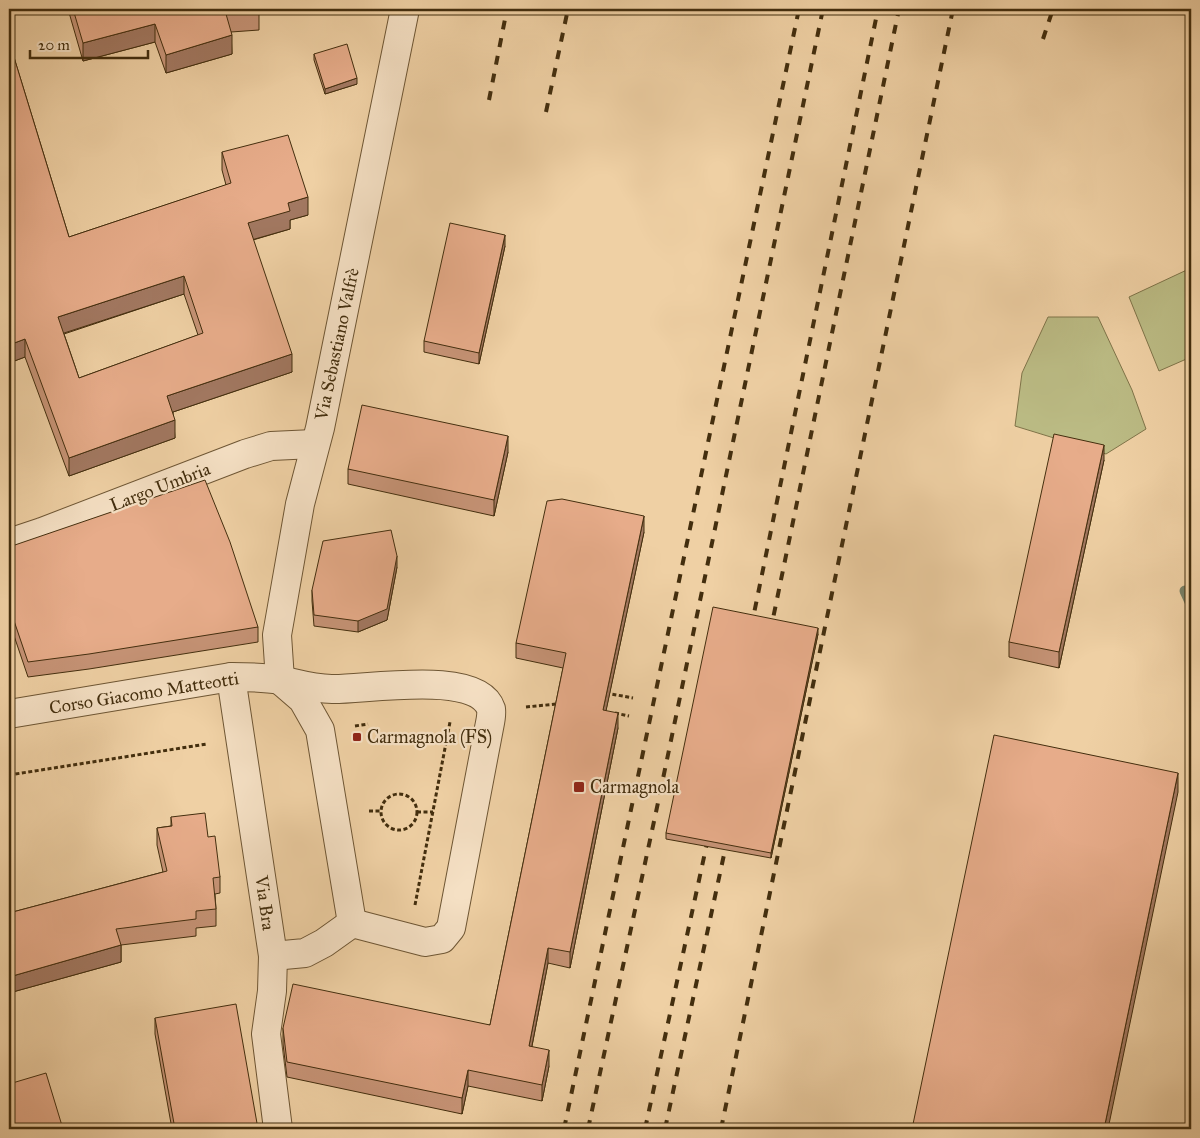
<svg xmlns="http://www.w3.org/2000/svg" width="1200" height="1138" font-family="'IM FELL Great Primer',serif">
  <rect width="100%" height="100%" fill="#efd0a4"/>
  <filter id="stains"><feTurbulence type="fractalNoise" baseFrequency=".004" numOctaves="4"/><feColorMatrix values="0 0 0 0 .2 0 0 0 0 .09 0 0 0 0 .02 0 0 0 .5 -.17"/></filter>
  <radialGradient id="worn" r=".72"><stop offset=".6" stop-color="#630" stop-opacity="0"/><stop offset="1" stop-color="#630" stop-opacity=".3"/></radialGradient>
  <!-- green -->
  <g fill="#bbbb84" stroke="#7f7449">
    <polygon points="1191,268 1191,357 1159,371 1129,297"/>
    <polygon points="1048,317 1098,317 1132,390 1146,429 1106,454 1015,426 1022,373"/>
  </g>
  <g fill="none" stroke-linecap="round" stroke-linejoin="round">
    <!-- stream -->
    <polyline stroke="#788066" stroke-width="11" points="1185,591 1191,604"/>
    <!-- minor casing -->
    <g stroke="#6e5634" stroke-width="30">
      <g id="minor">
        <polyline points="9,543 42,532 245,454 271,446 314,444"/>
        <polyline points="231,677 273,956 272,991 266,1034 278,1129"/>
        <polyline points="280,680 277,635 300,504 320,428 405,9"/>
        <polyline points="281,681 303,700 320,730 352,923"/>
        <path d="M9,714l222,-37c16,0 33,0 49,3 18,4 34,9 52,9 33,1 146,-20 159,20 1,6 -1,14 -2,19l-38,200 -9,11 -17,3 -73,-19"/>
        <polyline points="273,956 305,953 324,943 352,923"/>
      </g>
    </g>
    <!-- path -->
    <g stroke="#432e0e" stroke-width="3" stroke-dasharray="4 2.5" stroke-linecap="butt">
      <polyline points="606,693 633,698"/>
      <polyline points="526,707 557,704"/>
      <polyline points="615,713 629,716"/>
      <polyline points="355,726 368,724"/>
      <polyline points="9,775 207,744"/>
      <circle cx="399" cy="812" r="18"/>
      <polyline points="369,811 381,811"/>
      <polyline points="417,812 433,812"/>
      <polyline points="415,905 450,722"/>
    </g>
    <!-- minor -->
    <use href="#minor" stroke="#f5e0c4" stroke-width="28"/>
    <!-- rail -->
    <g stroke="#432e0e" stroke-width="4" stroke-dasharray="9 9" stroke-linecap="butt">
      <polyline points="599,14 600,9"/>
      <polyline points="1043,39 1053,9"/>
      <polyline points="489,100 507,9"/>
      <polyline points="546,112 568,9"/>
      <polyline points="751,628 878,9"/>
      <polyline points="770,633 899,9"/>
      <polyline points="564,1129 799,9"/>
      <polyline points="588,1129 659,798 823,9"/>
      <polyline points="645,1129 709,834"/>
      <polyline points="665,1129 728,836"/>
      <polyline points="721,1129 953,9"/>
    </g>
  </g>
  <!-- wall -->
  <g fill="#c79477" stroke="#432e0e" fill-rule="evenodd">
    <polygon points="68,9 258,9 259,12 259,30 231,32 232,54 166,73 155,42 83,61"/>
    <path d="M9,41l60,196 157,-52 -4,-15v-18l86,63 -18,5v9l-37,11 39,132 -119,40 2,26 -106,38 -44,-119 -16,6zM184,294l14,41 -119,43 -15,-44z"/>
    <polygon points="314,54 357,84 325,94 314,60"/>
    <polygon points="505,246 479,364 424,352 424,341"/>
    <polygon points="508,452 494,516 348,484 348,469"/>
    <polygon points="1104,460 1059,668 1009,657 1009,642"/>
    <polygon points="644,532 606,710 618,728 570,968 548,963 532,1046 549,1066 542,1101 468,1086 462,1114 287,1077 283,1044 283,1028 490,1025 563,668 516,658 516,643"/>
    <polygon points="9,547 258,627 258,642 89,669 28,677 9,621"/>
    <polygon points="397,567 387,620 358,632 314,626 312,601 312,590"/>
    <polygon points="818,634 771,858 666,839 666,833"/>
    <polygon points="171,817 208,837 220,877 220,893 215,894 216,909 216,926 196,928 196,936 121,945 121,962 9,993 9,913 163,872 157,845 157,828 171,826"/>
    <polygon points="155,1018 258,1129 172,1129 155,1034"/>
  </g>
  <!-- shaded-wall -->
  <g fill="#a27861" stroke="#432e0e">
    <polygon points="155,24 155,42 83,61 83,43"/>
    <polygon points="232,35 232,54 166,73 166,55"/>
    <polygon points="357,78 357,84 325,94 325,89"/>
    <polygon points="308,197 308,215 290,220 290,229 248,241 248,223 288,203"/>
    <polygon points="505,235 505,246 479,364 479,353"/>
    <polygon points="184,276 184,294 58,335 58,317"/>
    <polygon points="25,339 25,357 9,363 9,345"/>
    <polygon points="292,354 292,372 167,414 167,396"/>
    <polygon points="175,420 175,438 69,476 69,458"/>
    <polygon points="508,436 508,452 494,516 494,500"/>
    <polygon points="1104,445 1104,460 1059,668 1059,652"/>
    <polygon points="644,516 644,532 603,725 603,710"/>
    <polygon points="397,556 397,567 387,620 358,632 358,621"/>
    <polygon points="818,628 818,634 771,858 771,853"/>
    <polygon points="618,713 618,728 570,968 570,952"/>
    <polygon points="1178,773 1178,792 1108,1129 1104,1129"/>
    <polygon points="121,945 121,962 9,993 9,977"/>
    <polygon points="548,948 548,963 529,1061 529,1046"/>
    <polygon points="549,1050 549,1066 542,1101 542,1085"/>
    <polygon points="468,1070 468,1086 462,1114 462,1098"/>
  </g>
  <!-- building -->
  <g fill="#e7ac8a" stroke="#432e0e" fill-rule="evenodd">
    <polygon points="73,9 258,9 259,12 226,14 232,35 166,55 155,24 83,43"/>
    <path d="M9,41l60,196 162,-54 -9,-31 66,-17 20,62 -20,6 2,8 -42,12 44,131 -125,42 8,24 -106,38 -44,-119 -16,6v-95l3,-1 -3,-9zM184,276l19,57 -124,45 -21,-61z"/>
    <polygon points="347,44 357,78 325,89 314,54"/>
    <polygon points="450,223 505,235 479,353 424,341"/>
    <polygon points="362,405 508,436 494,500 348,469"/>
    <polygon points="1054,434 1104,445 1059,652 1009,642"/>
    <polygon points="205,480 230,542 258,627 89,654 28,662 9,606 9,547"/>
    <polygon points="562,499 644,516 603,710 618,713 570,952 548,948 529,1046 549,1050 542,1085 468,1070 462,1098 287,1062 283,1028 293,984 490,1025 566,653 516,643 547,501"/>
    <polygon points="391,530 397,556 387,609 358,621 314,615 312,590 323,541"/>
    <polygon points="713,607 818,628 771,853 666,833"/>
    <polygon points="994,735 1178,773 1104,1129 912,1129"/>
    <polygon points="205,813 208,837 215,836 220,877 213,878 216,909 196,911 196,919 116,929 121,945 9,977 9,913 167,871 157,828 172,826 171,817"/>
    <polygon points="236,1004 258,1129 175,1129 155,1018"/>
    <polygon points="46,1073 63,1129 9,1129 9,1084"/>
  </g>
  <!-- markers -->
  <g fill="#8f2418" stroke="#f5e0c4" stroke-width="2">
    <rect x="352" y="732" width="10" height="10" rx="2.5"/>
    <rect x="573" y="781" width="12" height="12" rx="2.5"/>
  </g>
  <g text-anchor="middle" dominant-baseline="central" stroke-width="4.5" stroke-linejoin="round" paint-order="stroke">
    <!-- street labels -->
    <g font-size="18" fill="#432e0e" stroke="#f5e0c4">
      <text transform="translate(337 344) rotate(-78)">Via Sebastiano Valfrè</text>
      <text transform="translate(160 487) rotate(-21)">Largo Umbria</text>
      <text transform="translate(144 693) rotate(-9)">Corso Giacomo Matteotti</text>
      <text transform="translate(265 903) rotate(82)">Via Bra</text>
    </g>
    <!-- poi labels -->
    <g font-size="18" fill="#432e0e" stroke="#f5e0c4" text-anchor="start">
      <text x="367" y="737">Carmagnola (FS)</text>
      <text x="590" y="787">Carmagnola</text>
    </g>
  </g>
  <!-- margin -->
  <rect width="1200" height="1138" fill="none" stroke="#efd0a4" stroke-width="30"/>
  <rect x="10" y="10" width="1180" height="1118" fill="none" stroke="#432e0e" stroke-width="2.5"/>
  <rect x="15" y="15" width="1170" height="1108" fill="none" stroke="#432e0e"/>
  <!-- scale -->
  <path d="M30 50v8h118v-8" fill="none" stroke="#432e0e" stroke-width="2.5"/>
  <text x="38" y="50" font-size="15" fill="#432e0e" stroke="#f5e0c4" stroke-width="4" paint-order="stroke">20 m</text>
  <rect width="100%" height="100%" filter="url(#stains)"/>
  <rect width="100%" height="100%" fill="url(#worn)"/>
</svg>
